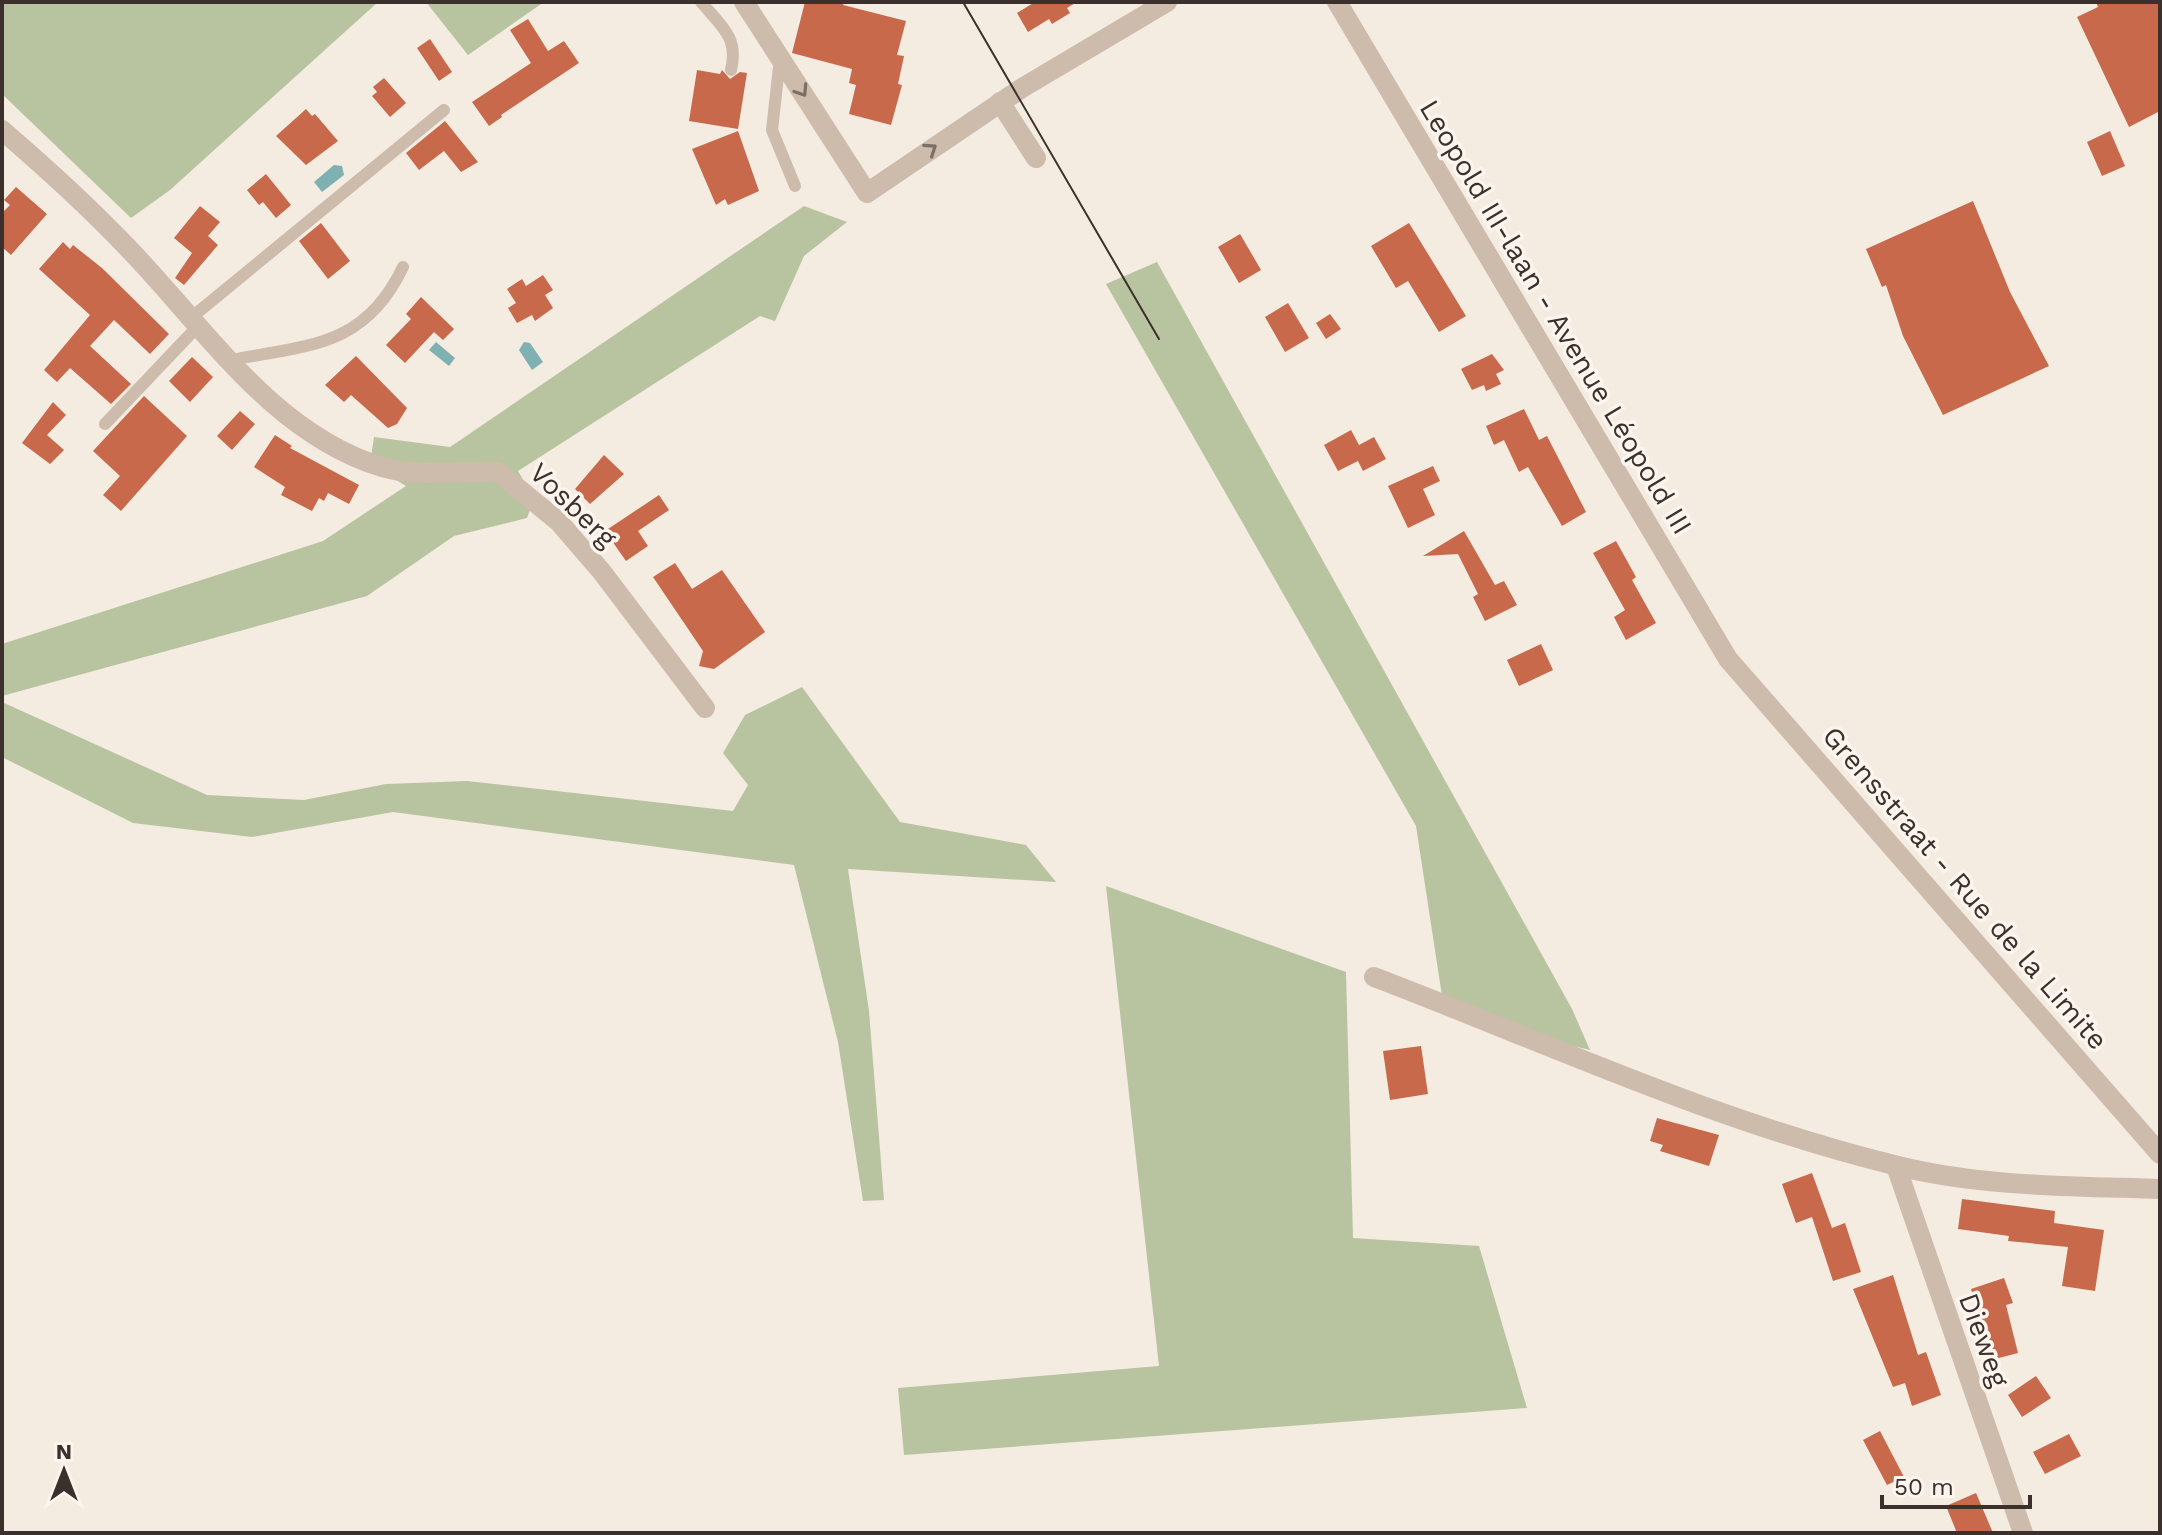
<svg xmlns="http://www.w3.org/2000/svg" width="2162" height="1535" font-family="'Work Sans',sans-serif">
  <rect width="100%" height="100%" fill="#f4ebe1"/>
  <!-- green -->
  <g fill="#b8c4a0">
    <polygon points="2,2 378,2 170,190 131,218 2,94"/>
    <polygon points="426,2 544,2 468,55"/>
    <polygon points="804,206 847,222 804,256 775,321 760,316 518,471 534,499 527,518 454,536 367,596 2,696 2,644 323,541 406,486 370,464 374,437 450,447"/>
    <polygon points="1157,262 1572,1009 1590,1050 1557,1042 1442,996 1416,826 1106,284"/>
    <polygon points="802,687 900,822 1026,845 1056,882 848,869 869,1011 884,1200 863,1201 838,1042 794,865 393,812 252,837 133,823 2,757 2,702 207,795 304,800 386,784 467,781 733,811 748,785 723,753 745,715"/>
    <polygon points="1106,886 1346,972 1353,1238 1479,1246 1527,1408 904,1455 898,1388 1159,1366"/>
  </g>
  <!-- water -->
  <g fill="#7fb0b2">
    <polygon points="334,165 342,166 344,175 322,192 314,182"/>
    <polygon points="436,342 455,358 449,366 429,350"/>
    <polygon points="524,342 530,343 543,362 532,370 519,350"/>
  </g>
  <!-- building -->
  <g fill="#c8694b">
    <polygon points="805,2 844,2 843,5 906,21 897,55 904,56 898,84 902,85 891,125 849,114 856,85 849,83 852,69 792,53"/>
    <polygon points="1035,2 1077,2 1067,8 1070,13 1052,24 1049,19 1028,32 1017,13"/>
    <polygon points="2096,2 2160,2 2160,111 2129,127 2077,17 2098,7"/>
    <polygon points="528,19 548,51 564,41 579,63 501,115 502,117 489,126 472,102 531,63 510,30"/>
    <polygon points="430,39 452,72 439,81 417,48"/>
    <polygon points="697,70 720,74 722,70 730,79 740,72 747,73 738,129 689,121"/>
    <polygon points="384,78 406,103 390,117 372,96 377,92 373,87"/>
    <polygon points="306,109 312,116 315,114 338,141 306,165 276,136"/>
    <polygon points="445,121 478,162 461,172 444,151 419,170 406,153"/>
    <polygon points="738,131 759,191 728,205 725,199 716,205 692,149"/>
    <polygon points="2110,131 2125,166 2102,176 2087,142"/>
    <polygon points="266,174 291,205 276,218 263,202 259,205 247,190"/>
    <polygon points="16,187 47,214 11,255 2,247 2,213 10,205 4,200"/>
    <polygon points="1973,201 2010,292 2049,366 1943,415 1903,336 1886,285 1882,287 1866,249"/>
    <polygon points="200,206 220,222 208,236 218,245 184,285 175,278 192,253 174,238"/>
    <polygon points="321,223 350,261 328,279 299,241"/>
    <polygon points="1409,223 1466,316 1439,332 1408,281 1396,288 1371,246"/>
    <polygon points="1240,234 1261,270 1239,283 1218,247"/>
    <polygon points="63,242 70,249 73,245 102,268 169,334 150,354 114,320 90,346 131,384 111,404 70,368 57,382 44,370 90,315 39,269"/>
    <polygon points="543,275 553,290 545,295 553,308 535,321 532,315 517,323 508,308 516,303 507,289 522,279 526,286"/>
    <polygon points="421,297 454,329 443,340 434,332 405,363 386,345 411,319 406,314"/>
    <polygon points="1288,303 1309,338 1285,352 1265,317"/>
    <polygon points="1330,314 1341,329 1326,339 1316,323"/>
    <polygon points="1492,354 1504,370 1496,374 1501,384 1486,391 1484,385 1472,390 1461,369"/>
    <polygon points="356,356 407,408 397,424 388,428 351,395 344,402 325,385"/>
    <polygon points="192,357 213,377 190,402 169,381"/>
    <polygon points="144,396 187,436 121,511 103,495 120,476 93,451"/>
    <polygon points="53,402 66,415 47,435 64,450 50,464 22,443"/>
    <polygon points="1524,409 1539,440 1547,436 1586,512 1562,526 1528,467 1519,472 1504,440 1494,445 1486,426"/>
    <polygon points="240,411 255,424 232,450 217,436"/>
    <polygon points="1351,430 1359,445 1374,437 1386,459 1363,471 1358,461 1338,471 1324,445"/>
    <polygon points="275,435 292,446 290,448 359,485 349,504 328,493 324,501 319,498 312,511 281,495 285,487 254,467"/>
    <polygon points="604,455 624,474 590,504 575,489"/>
    <polygon points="1433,466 1440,481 1423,489 1435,515 1408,528 1388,486"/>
    <polygon points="659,495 669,510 638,531 648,546 626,561 605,531"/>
    <polygon points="1464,531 1495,585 1504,581 1517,605 1485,621 1473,597 1478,594 1458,554 1423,556"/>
    <polygon points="1616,541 1636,577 1632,580 1656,623 1626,640 1614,617 1625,610 1593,553"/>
    <polygon points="675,563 692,589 722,570 765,632 714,669 699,666 703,651 653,577"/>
    <polygon points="1541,644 1553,670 1519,686 1507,660"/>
    <polygon points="1421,1046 1428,1094 1390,1100 1383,1051"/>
    <polygon points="1657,1118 1719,1135 1709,1166 1660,1151 1663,1145 1650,1141"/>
    <polygon points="1812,1173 1832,1228 1845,1223 1861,1272 1833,1281 1812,1217 1796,1223 1782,1184"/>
    <polygon points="1962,1199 2055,1211 2054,1223 2104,1230 2095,1291 2062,1286 2068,1247 2008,1241 2009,1236 1958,1229"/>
    <polygon points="1893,1275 1918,1355 1926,1352 1941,1395 1912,1406 1905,1383 1893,1387 1853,1289"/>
    <polygon points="2004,1278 2013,1303 2006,1305 2018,1353 1991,1360 1971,1289"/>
    <polygon points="2036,1376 2051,1398 2022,1417 2008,1395"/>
    <polygon points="1880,1431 1904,1477 1887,1485 1863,1440"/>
    <polygon points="2069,1434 2081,1456 2045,1474 2033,1452"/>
    <polygon points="1976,1493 1993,1533 1957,1533 1946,1506"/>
  </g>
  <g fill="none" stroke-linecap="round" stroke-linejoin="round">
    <!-- service -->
    <g stroke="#cdbbac" stroke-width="12">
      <path d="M701,2c20,24 38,35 30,68"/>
      <polyline points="780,58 772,130 795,186"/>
      <polyline points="192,317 444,110"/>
      <path d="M231,360c78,-15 134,-13 172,-93"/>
      <polyline points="105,424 199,325"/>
    </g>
    <!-- minor -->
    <g stroke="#cdbbac" stroke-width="20">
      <polyline points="744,2 867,193 1022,88 1167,2"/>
      <polyline points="1000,102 1036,158"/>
      <path d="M2,130c43,37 86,76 125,117 77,79 144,186 255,220 37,11 78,3 116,5l61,50 43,50 103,136"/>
      <path d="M1374,977c173,66 340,144 520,188 86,22 178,21 266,24"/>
      <polyline points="1896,1166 2023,1533"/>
    </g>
    <!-- tertiary -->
    <polyline stroke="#cdbbac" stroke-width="20" points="1337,2 1728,659 2160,1154"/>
    <!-- tram -->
    <polyline stroke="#3b302b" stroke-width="2" points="963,2 1159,339"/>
  </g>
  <!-- one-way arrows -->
  <defs><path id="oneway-chevron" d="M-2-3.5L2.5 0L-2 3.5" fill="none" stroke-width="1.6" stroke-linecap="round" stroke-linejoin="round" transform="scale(2)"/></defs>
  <g stroke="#7d6f65">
    <use href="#oneway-chevron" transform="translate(802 91) rotate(57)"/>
    <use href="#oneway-chevron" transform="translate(931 149) rotate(-34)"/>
  </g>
  <g text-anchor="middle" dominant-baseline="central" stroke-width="7" stroke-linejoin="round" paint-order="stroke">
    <!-- street labels -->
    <g font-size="28" fill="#3b302b" stroke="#fbf5ee">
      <text transform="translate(1556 317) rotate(59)">Leopold III-laan - Avenue Léopold III</text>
      <text transform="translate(573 505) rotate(44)">Vosberg</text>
      <text transform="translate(1965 888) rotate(49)">Grensstraat - Rue de la Limite</text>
      <text transform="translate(1984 1340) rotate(70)">Dieweg</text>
    </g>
  </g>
  <!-- border -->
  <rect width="2162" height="1535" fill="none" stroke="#3b302b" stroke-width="8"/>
  <!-- north arrow -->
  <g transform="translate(64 1471)" stroke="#fbf5ee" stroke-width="6" paint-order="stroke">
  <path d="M0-6L14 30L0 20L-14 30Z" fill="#3b302b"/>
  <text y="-12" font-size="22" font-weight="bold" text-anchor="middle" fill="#3b302b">N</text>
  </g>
  <!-- scale -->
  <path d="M1882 1495v12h148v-12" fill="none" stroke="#3b302b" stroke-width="4"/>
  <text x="1894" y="1495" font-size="24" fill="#3b302b" stroke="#fbf5ee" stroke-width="6" paint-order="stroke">50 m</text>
</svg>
